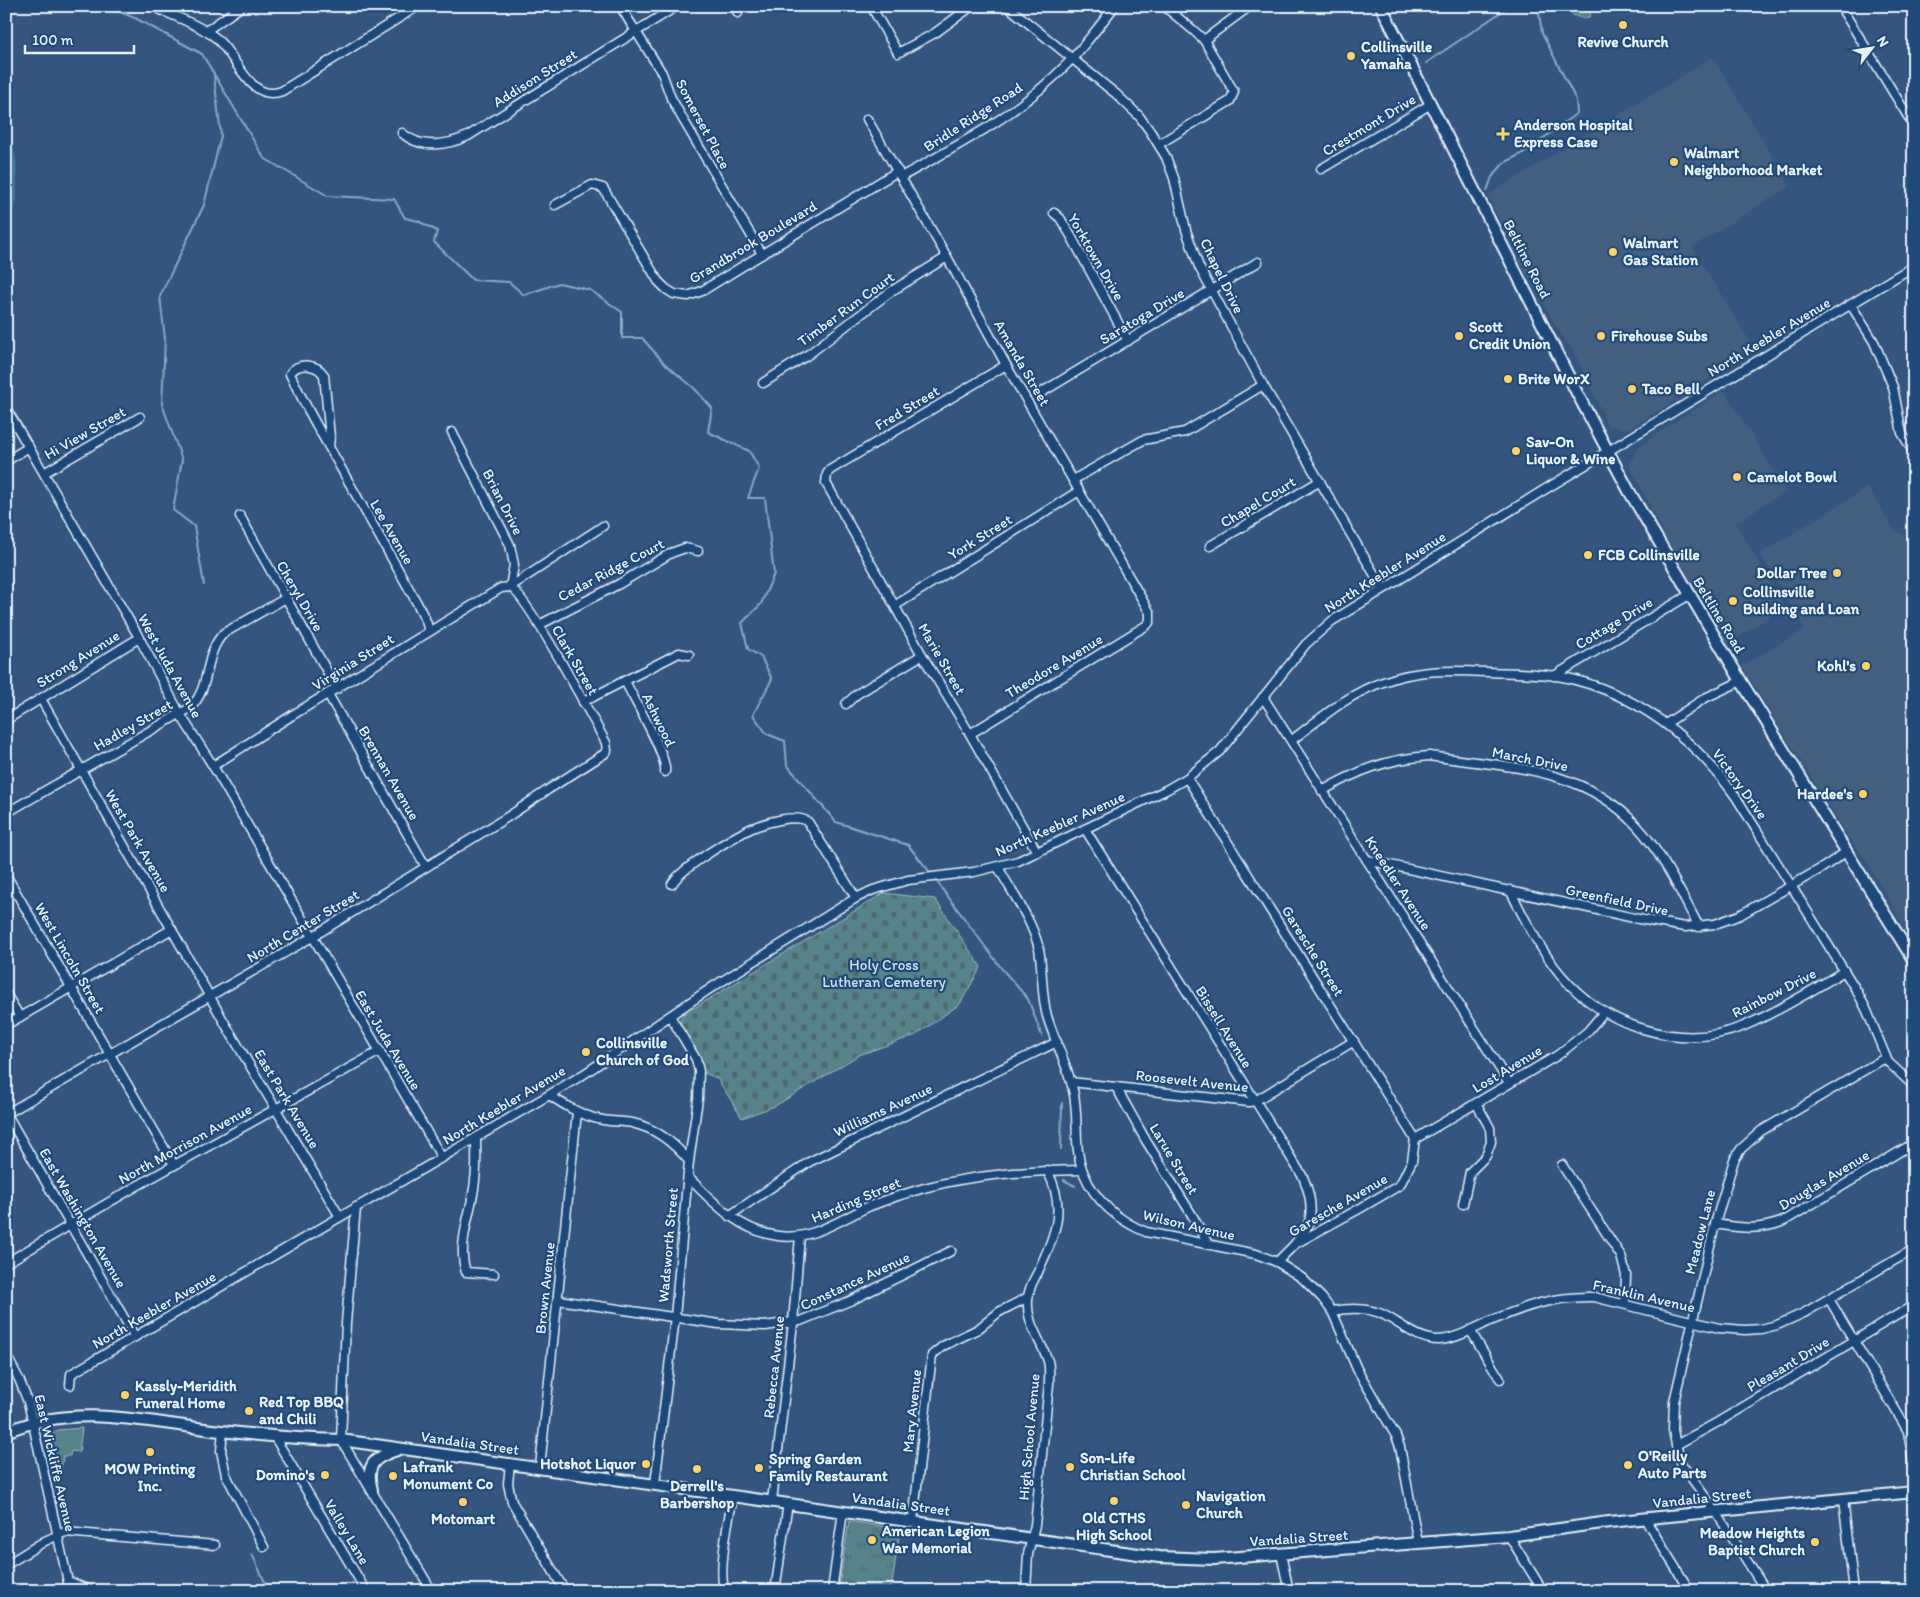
<svg xmlns="http://www.w3.org/2000/svg" width="1920" height="1597" font-family="Itim,sans-serif">
  <defs>
    <pattern id="cemetery-stones" width="16" height="16" patternUnits="userSpaceOnUse" patternTransform="scale(1.25)"><rect width="16" height="16" fill="#578289"/><path d="M2 7V4a2 2 0 0 1 4 0v3zM10 15v-3a2 2 0 0 1 4 0v3z" fill="#4f686d"/></pattern>
    <pattern id="park-tufts" width="24" height="20" patternUnits="userSpaceOnUse" patternTransform="scale(1.25)"><rect width="24" height="20" fill="#578289"/><path d="M3 7l-1-3M5 7V3M7 7l1-3M15 17l-1-3M17 17v-4M19 17l1-3" fill="none" stroke="#4f686d"/></pattern>
  </defs>
  <rect width="100%" height="100%" fill="#34567e"/>
  <filter id="ink" filterUnits="userSpaceOnUse"><feTurbulence type="fractalNoise" baseFrequency=".02" numOctaves="2"/><feDisplacementMap in="SourceGraphic" scale="10" xChannelSelector="R" yChannelSelector="G"/><feConvolveMatrix kernelMatrix="1 2 1 2 8 2 1 2 1" color-interpolation-filters="sRGB"/></filter>
  <g filter="url(#ink)">
    <!-- built -->
    <g fill="#435e80">
      <polygon points="1713,57 1790,186 1692,247 1755,350 1629,429 1607,426 1603,414 1571,346 1566,343 1545,307 1513,249 1488,195"/>
      <polygon points="1724,390 1786,491 1735,523 1785,607 1726,645 1672,549 1630,466 1630,462 1637,450 1654,436"/>
      <polygon points="1868,487 1893,529 1903,534 1914,551 1914,944 1864,857 1848,836 1742,666 1805,629 1760,554"/>
    </g>
    <!-- grass -->
    <g fill="#578289" stroke="#a0bac0">
      <polygon points="1569,6 1591,6 1592,11 1589,17 1584,19 1573,15"/>
      <polygon points="82,1428 79,1452 71,1451 70,1456 63,1456 61,1471 52,1470 47,1443 49,1436 58,1430"/>
    </g>
    <!-- cemetery -->
    <polygon fill="url(#cemetery-stones)" stroke="#a0bac0" points="884,893 935,899 981,967 960,1004 916,1035 859,1055 775,1106 742,1118 717,1078 704,1073 702,1060 680,1024 680,1019 684,1014"/>
    <!-- park -->
    <polygon fill="url(#park-tufts)" stroke="#a0bac0" points="849,1521 900,1529 891,1591 875,1591 848,1586 846,1591 838,1591"/>
    <g fill="none" stroke-linecap="round" stroke-linejoin="round">
      <!-- stream -->
      <g stroke="#86abc3" stroke-width="2">
        <polyline points="105,6 135,18 202,54 264,158 328,196 394,199 405,218 418,221 437,231 434,242 473,280 509,282 524,295 559,283 590,290 622,312 622,338 642,338 665,364 694,388 712,408 708,432 749,451 759,468 748,498 765,498 774,574 761,604 742,623 748,649 761,657 772,679 753,715 767,734 785,741 787,765 836,822 908,845 929,871"/>
        <polyline points="1426,63 1510,6"/>
        <polyline points="1487,191 1492,177 1504,163 1525,152 1577,113 1576,100 1542,33 1538,6"/>
        <polyline points="204,585 194,526 173,510 182,460 162,404 165,339 160,296 204,205 221,136 214,76"/>
        <polyline points="937,882 1002,969 1028,999 1042,1036"/>
        <polyline points="1061,1150 1062,1103"/>
        <polyline points="1064,1180 1075,1186"/>
        <polyline points="252,1554 269,1591"/>
      </g>
      <!-- canal -->
      <polyline stroke="#447c9f" stroke-width="8" points="6,136 12,159 13,198 6,223"/>
      <!-- minor casing -->
      <g stroke="#e8f1f8" stroke-width="11">
        <g id="minor">
          <path d="M152,6c19,9 43,17 60,29 24,16 36,69 70,56l136,-85"/>
          <polyline points="620,6 662,73 671,98 681,116 762,254"/>
          <polyline points="734,6 738,13"/>
          <polyline points="871,6 898,53 935,33 972,6"/>
          <polyline points="1007,6 1116,94 1139,116 1150,131 1166,157 1174,178 1186,230 1199,267 1263,385 1383,589"/>
          <polyline points="1840,6 1914,126"/>
          <polyline points="206,31 242,6"/>
          <polyline points="1204,40 1250,6"/>
          <polyline points="867,119 947,257 1006,365 1150,613 1150,621 1147,625 970,734"/>
          <path d="M402,133c19,17 46,12 66,3l209,-130"/>
          <polyline points="1159,144 1230,101 1234,92 1204,40 1193,30 1164,6"/>
          <polyline points="1321,169 1431,104"/>
          <path d="M901,177c58,-32 118,-63 165,-112 18,-18 33,-39 49,-59"/>
          <polyline points="555,205 592,185 603,188 658,281 666,289 674,294 688,296 702,291 898,171"/>
          <polyline points="1054,213 1060,218 1071,236 1128,341"/>
          <polyline points="1851,305 1874,342 1893,387 1902,433 1914,453"/>
          <polyline points="1006,365 830,470 827,474 826,483 922,655 970,734 1037,852"/>
          <polyline points="763,383 809,354 890,292 947,257"/>
          <polyline points="1039,394 1258,262"/>
          <polyline points="6,408 137,634 180,714 213,766 442,1158"/>
          <polyline points="452,432 510,545 514,565 510,587"/>
          <path d="M329,447l1,-10 -6,-62c-7,-11 -27,-14 -34,-1 12,25 25,49 39,73l88,156 9,18 3,10"/>
          <polyline points="6,461 29,447"/>
          <polyline points="44,473 140,417"/>
          <polyline points="1073,480 1143,440 1185,432 1263,385"/>
          <polyline points="240,516 337,689"/>
          <polyline points="1210,546 1320,481"/>
          <polyline points="510,587 603,526"/>
          <polyline points="896,605 1079,491"/>
          <polyline points="539,625 619,584 671,553 685,548 698,551"/>
          <polyline points="1554,676 1689,595"/>
          <path d="M625,681c8,17 43,75 40,91"/>
          <polyline points="328,694 426,867"/>
          <polyline points="1263,697 1509,1083"/>
          <polyline points="41,699 227,1027 340,1217"/>
          <polyline points="583,702 679,653 689,655"/>
          <polyline points="846,704 857,694 922,655"/>
          <polyline points="6,720 139,638"/>
          <polyline points="1667,723 1705,698 1741,681"/>
          <path d="M1292,740c29,-22 56,-46 91,-58 35,-13 69,-12 105,-10 24,1 51,1 75,5 72,15 131,61 173,120l122,196 9,18 21,51 26,24"/>
          <polyline points="213,766 291,716 501,588 510,587"/>
          <polyline points="1187,778 1415,1139"/>
          <path d="M1322,791c37,-21 65,-32 107,-35 75,11 154,10 208,70 25,27 45,69 62,101"/>
          <path d="M6,813l184,-105c22,-21 13,-54 34,-75l62,-35"/>
          <path d="M1085,829l218,348c7,16 11,34 4,50 -3,6 -8,11 -12,17"/>
          <polyline points="1367,860 1639,919 1685,927 1715,924 1740,915 1822,868 1846,852"/>
          <path d="M998,867c14,26 34,52 41,82 4,22 2,45 8,67 8,27 22,51 27,79 5,26 -1,54 10,79 11,27 35,47 62,58l110,22 21,8 25,16 20,20 10,13 25,58 39,67 4,11 18,96"/>
          <polyline points="6,875 174,1165"/>
          <path d="M672,884c9,-16 61,-47 80,-56 12,-5 45,-15 56,-6l48,76"/>
          <path d="M1510,890c15,30 30,60 51,85 43,51 119,77 183,51 35,-15 68,-35 100,-55"/>
          <polyline points="6,994 20,1017"/>
          <polyline points="6,1025 172,929"/>
          <polyline points="1071,1082 1249,1102 1255,1101 1354,1041"/>
          <polyline points="1116,1087 1145,1139 1192,1215 1208,1244"/>
          <path d="M549,1095c14,9 28,18 45,23 12,4 25,3 38,5 24,5 42,20 57,38"/>
          <polyline points="6,1113 135,1337"/>
          <path d="M6,1114l306,-177 197,-121 40,-27 55,-35 3,-3 -1,-8c-13,-24 -80,-149 -96,-156"/>
          <path d="M476,1138c0,14 1,28 -1,42 -2,29 -19,63 -9,92l28,2"/>
          <polyline points="1415,1139 1558,1055 1587,1032 1604,1012"/>
          <polyline points="1562,1165 1621,1256 1626,1275 1625,1304"/>
          <path d="M688,1177c26,26 51,54 90,59 34,5 63,-17 92,-30 18,-7 36,-13 54,-18 52,-14 105,-17 158,-18"/>
          <polyline points="1463,1204 1470,1172 1486,1156 1491,1142 1490,1128 1476,1103"/>
          <polyline points="356,1207 346,1323 341,1440 432,1591"/>
          <polyline points="729,1216 809,1162 1057,1042"/>
          <path d="M1715,1224c27,4 43,7 69,-3l130,-78"/>
          <polyline points="1277,1262 1295,1244 1359,1209 1400,1185 1412,1161 1415,1139"/>
          <polyline points="6,1263 135,1187 380,1051"/>
          <polyline points="1829,1299 1908,1431 1914,1468"/>
          <polyline points="558,1300 719,1324 765,1326 800,1321 852,1300 951,1251"/>
          <path d="M1332,1311c17,-3 36,-4 52,4 17,9 34,25 55,25 17,-1 34,-11 49,-18 38,-16 65,-26 106,-25l125,31 26,2 16,-1 16,-4 27,-12 110,-64"/>
          <polyline points="1470,1330 1500,1379"/>
          <polyline points="6,1355 19,1379 28,1402 70,1591"/>
          <polyline points="70,1385 71,1374 549,1095 584,1074 711,988 856,898 873,890 908,880 974,872 1018,861 1166,790 1187,778 1220,751 1306,644 1332,621 1544,490 1914,266"/>
          <polyline points="223,1431 221,1451 226,1475 264,1547"/>
          <polyline points="274,1436 366,1591"/>
          <polyline points="1676,1445 1718,1422 1914,1305"/>
          <polyline points="510,1463 508,1484 512,1502 565,1591"/>
          <polyline points="540,1467 577,1112"/>
          <polyline points="655,1484 675,1317 689,1161 698,1099 699,1071 696,1059 670,1016"/>
          <polyline points="1843,1499 1854,1591"/>
          <polyline points="772,1501 793,1323 800,1236"/>
          <polyline points="1645,1519 1690,1591"/>
          <polyline points="913,1521 932,1355 943,1346 978,1329 999,1312 1028,1297"/>
          <polyline points="1509,1536 1543,1591"/>
          <polyline points="1281,1554 1289,1591"/>
          <polyline points="6,1565 45,1541 65,1532 215,1545"/>
          <polyline points="68,1581 91,1591"/>
          <path d="M725,1591c-8,-19 4,-73 8,-95"/>
          <polyline points="775,1591 788,1503"/>
          <polyline points="832,1591 843,1511"/>
          <path d="M1026,1591l2,-37 7,-29 14,-141c0,-8 1,-16 -1,-23 -7,-21 -22,-37 -20,-61 0,-10 5,-19 10,-28 16,-37 30,-62 9,-102"/>
          <polyline points="1766,1591 1716,1512 1682,1465 1676,1445 1673,1430 1674,1402 1715,1224 1734,1160 1741,1149 1761,1131 1885,1058"/>
        </g>
      </g>
      <!-- major casing -->
      <g stroke="#e8f1f8" stroke-width="14">
        <g id="major">
          <polyline points="1381,6 1577,393 1629,491 1741,681 1914,961"/>
          <path d="M6,1432c66,-29 138,-11 206,-2 43,5 86,9 129,10l818,117 55,2 295,-23 100,-14 305,-30"/>
          <path d="M372,1490c-7,-25 2,-33 25,-40"/>
        </g>
      </g>
      <!-- minor -->
      <use href="#minor" stroke="#1f4a7a" stroke-width="8"/>
      <!-- major -->
      <use href="#major" stroke="#1f4a7a" stroke-width="10"/>
    </g>
  </g>
  <!-- markers -->
  <g fill="#ffd166" stroke="#1f4a7a" stroke-width="2">
    <circle cx="1623" cy="25" r="5"/>
    <circle cx="1351" cy="56" r="5"/>
    <path d="M1500.5 126.5h5v5h5v5h-5v5h-5v-5h-5v-5h5z"/>
    <circle cx="1674" cy="162" r="5"/>
    <circle cx="1613" cy="252" r="5"/>
    <circle cx="1459" cy="336" r="5"/>
    <circle cx="1601" cy="336" r="5"/>
    <circle cx="1508" cy="379" r="5"/>
    <circle cx="1632" cy="389" r="5"/>
    <circle cx="1516" cy="451" r="5"/>
    <circle cx="1737" cy="477" r="5"/>
    <circle cx="1588" cy="555" r="5"/>
    <circle cx="1837" cy="573" r="5"/>
    <circle cx="1733" cy="601" r="5"/>
    <circle cx="1866" cy="666" r="5"/>
    <circle cx="1863" cy="794" r="5"/>
    <circle cx="586" cy="1052" r="5"/>
    <circle cx="125" cy="1395" r="5"/>
    <circle cx="249" cy="1411" r="5"/>
    <circle cx="150" cy="1452" r="5"/>
    <circle cx="646" cy="1464" r="5"/>
    <circle cx="1628" cy="1465" r="5"/>
    <circle cx="1070" cy="1467" r="5"/>
    <circle cx="759" cy="1468" r="5"/>
    <circle cx="697" cy="1469" r="5"/>
    <circle cx="325" cy="1475" r="5"/>
    <circle cx="393" cy="1476" r="5"/>
    <circle cx="1114" cy="1501" r="5"/>
    <circle cx="463" cy="1502" r="5"/>
    <circle cx="1186" cy="1505" r="5"/>
    <circle cx="872" cy="1540" r="5"/>
    <circle cx="1815" cy="1542" r="5"/>
  </g>
  <g text-anchor="middle" dominant-baseline="central" stroke-width="4.5" stroke-linejoin="round" paint-order="stroke">
    <!-- poi labels -->
    <g font-size="15" font-weight="bold" fill="#e8f1f8" stroke="#1f4a7a" text-anchor="start">
      <text x="1623" y="42" text-anchor="middle">Revive Church</text>
      <text x="1361" y="47">Collinsville<tspan x="1361" dy="17">Yamaha</tspan></text>
      <text x="1514" y="125">Anderson Hospital<tspan x="1514" dy="17">Express Case</tspan></text>
      <text x="1684" y="153">Walmart<tspan x="1684" dy="17">Neighborhood Market</tspan></text>
      <text x="1623" y="243">Walmart<tspan x="1623" dy="17">Gas Station</tspan></text>
      <text x="1469" y="327">Scott<tspan x="1469" dy="17">Credit Union</tspan></text>
      <text x="1611" y="336">Firehouse Subs</text>
      <text x="1518" y="379">Brite WorX</text>
      <text x="1642" y="389">Taco Bell</text>
      <text x="1526" y="442">Sav-On<tspan x="1526" dy="17">Liquor &amp; Wine</tspan></text>
      <text x="1747" y="477">Camelot Bowl</text>
      <text x="1598" y="555">FCB Collinsville</text>
      <text x="1827" y="573" text-anchor="end">Dollar Tree</text>
      <text x="1743" y="592">Collinsville<tspan x="1743" dy="17">Building and Loan</tspan></text>
      <text x="1856" y="666" text-anchor="end">Kohl's</text>
      <text x="1853" y="794" text-anchor="end">Hardee's</text>
      <text x="596" y="1043">Collinsville<tspan x="596" dy="17">Church of God</tspan></text>
      <text x="135" y="1386">Kassly-Meridith<tspan x="135" dy="17">Funeral Home</tspan></text>
      <text x="259" y="1402">Red Top BBQ<tspan x="259" dy="17">and Chili</tspan></text>
      <text x="1638" y="1456">O'Reilly<tspan x="1638" dy="17">Auto Parts</tspan></text>
      <text x="1080" y="1458">Son-Life<tspan x="1080" dy="17">Christian School</tspan></text>
      <text x="769" y="1459">Spring Garden<tspan x="769" dy="17">Family Restaurant</tspan></text>
      <text x="636" y="1464" text-anchor="end">Hotshot Liquor</text>
      <text x="403" y="1467">Lafrank<tspan x="403" dy="17">Monument Co</tspan></text>
      <text x="150" y="1469" text-anchor="middle">MOW Printing<tspan x="150" dy="17">Inc.</tspan></text>
      <text x="315" y="1475" text-anchor="end">Domino's</text>
      <text x="697" y="1486" text-anchor="middle">Derrell's<tspan x="697" dy="17">Barbershop</tspan></text>
      <text x="1196" y="1496">Navigation<tspan x="1196" dy="17">Church</tspan></text>
      <text x="1114" y="1518" text-anchor="middle">Old CTHS<tspan x="1114" dy="17">High School</tspan></text>
      <text x="463" y="1519" text-anchor="middle">Motomart</text>
      <text x="882" y="1531">American Legion<tspan x="882" dy="17">War Memorial</tspan></text>
      <text x="1805" y="1533" text-anchor="end">Meadow Heights<tspan x="1805" dy="17">Baptist Church</tspan></text>
    </g>
    <!-- street labels -->
    <g font-size="15" fill="#e8f1f8" stroke="#1f4a7a">
      <text transform="translate(535 78) rotate(-32)">Addison Street</text>
      <text transform="translate(973 117) rotate(-33)">Bridle Ridge Road</text>
      <text transform="translate(703 124) rotate(62)">Somerset Place</text>
      <text transform="translate(1369 125) rotate(-31)">Crestmont Drive</text>
      <text transform="translate(753 242) rotate(-31)">Grandbrook Boulevard</text>
      <text transform="translate(1096 257) rotate(60)">Yorktown Drive</text>
      <text transform="translate(1527 259) rotate(63)">Beltline Road</text>
      <text transform="translate(1222 276) rotate(64)">Chapel Drive</text>
      <text transform="translate(846 309) rotate(-36)">Timber Run Court</text>
      <text transform="translate(1142 316) rotate(-31)">Saratoga Drive</text>
      <text transform="translate(1769 337) rotate(-31)">North Keebler Avenue</text>
      <text transform="translate(1022 363) rotate(60)">Amanda Street</text>
      <text transform="translate(907 408) rotate(-31)">Fred Street</text>
      <text transform="translate(85 433) rotate(-30)">Hi View Street</text>
      <text transform="translate(503 502) rotate(63)">Brian Drive</text>
      <text transform="translate(1258 502) rotate(-31)">Chapel Court</text>
      <text transform="translate(392 532) rotate(60)">Lee Avenue</text>
      <text transform="translate(980 537) rotate(-32)">York Street</text>
      <text transform="translate(611 570) rotate(-28)">Cedar Ridge Court</text>
      <text transform="translate(1385 572) rotate(-32)">North Keebler Avenue</text>
      <text transform="translate(300 596) rotate(60)">Cheryl Drive</text>
      <text transform="translate(1719 615) rotate(59)">Beltline Road</text>
      <text transform="translate(1614 623) rotate(-31)">Cottage Drive</text>
      <text transform="translate(78 659) rotate(-32)">Strong Avenue</text>
      <text transform="translate(942 659) rotate(60)">Marie Street</text>
      <text transform="translate(575 660) rotate(60)">Clark Street</text>
      <text transform="translate(353 662) rotate(-32)">Virginia Street</text>
      <text transform="translate(170 666) rotate(61)">West Juda Avenue</text>
      <text transform="translate(1054 666) rotate(-31)">Theodore Avenue</text>
      <text transform="translate(659 720) rotate(64)">Ashwood</text>
      <text transform="translate(133 725) rotate(-30)">Hadley Street</text>
      <text transform="translate(1530 759) rotate(11)">March Drive</text>
      <text transform="translate(389 773) rotate(60)">Brennan Avenue</text>
      <text transform="translate(1740 784) rotate(54)">Victory Drive</text>
      <text transform="translate(1060 824) rotate(-24)">North Keebler Avenue</text>
      <text transform="translate(138 841) rotate(60)">West Park Avenue</text>
      <text transform="translate(1398 883) rotate(57)">Kneedler Avenue</text>
      <text transform="translate(1617 900) rotate(12)">Greenfield Drive</text>
      <text transform="translate(303 926) rotate(-31)">North Center Street</text>
      <text transform="translate(1313 951) rotate(58)">Garesche Street</text>
      <text transform="translate(70 958) rotate(60)">West Lincoln Street</text>
      <text transform="translate(1774 993) rotate(-27)">Rainbow Drive</text>
      <text transform="translate(1224 1027) rotate(58)">Bissell Avenue</text>
      <text transform="translate(388 1040) rotate(59)">East Juda Avenue</text>
      <text transform="translate(1507 1069) rotate(-31)">Lost Avenue</text>
      <text transform="translate(1192 1081) rotate(6)">Roosevelt Avenue</text>
      <text transform="translate(287 1099) rotate(59)">East Park Avenue</text>
      <text transform="translate(504 1105) rotate(-31)">North Keebler Avenue</text>
      <text transform="translate(883 1110) rotate(-25)">Williams Avenue</text>
      <text transform="translate(185 1144) rotate(-29)">North Morrison Avenue</text>
      <text transform="translate(1174 1159) rotate(59)">Larue Street</text>
      <text transform="translate(1824 1180) rotate(-31)">Douglas Avenue</text>
      <text transform="translate(856 1200) rotate(-23)">Harding Street</text>
      <text transform="translate(1338 1205) rotate(-30)">Garesche Avenue</text>
      <text transform="translate(83 1218) rotate(60)">East Washington Avenue</text>
      <text transform="translate(1189 1225) rotate(13)">Wilson Avenue</text>
      <text transform="translate(1700 1232) rotate(-76)">Meadow Lane</text>
      <text transform="translate(668 1245) rotate(-85)">Wadsworth Street</text>
      <text transform="translate(855 1281) rotate(-25)">Constance Avenue</text>
      <text transform="translate(545 1288) rotate(-84)">Brown Avenue</text>
      <text transform="translate(1644 1296) rotate(13)">Franklin Avenue</text>
      <text transform="translate(154 1310) rotate(-30)">North Keebler Avenue</text>
      <text transform="translate(1788 1364) rotate(-31)">Pleasant Drive</text>
      <text transform="translate(774 1367) rotate(-84)">Rebecca Avenue</text>
      <text transform="translate(912 1411) rotate(-84)">Mary Avenue</text>
      <text transform="translate(1029 1437) rotate(-85)">High School Avenue</text>
      <text transform="translate(470 1443) rotate(8)">Vandalia Street</text>
      <text transform="translate(55 1463) rotate(77)">East Wickliffe Avenue</text>
      <text transform="translate(1702 1498) rotate(-6)">Vandalia Street</text>
      <text transform="translate(901 1504) rotate(8)">Vandalia Street</text>
      <text transform="translate(347 1532) rotate(59)">Valley Lane</text>
      <text transform="translate(1299 1538) rotate(-4)">Vandalia Street</text>
    </g>
    <!-- park labels -->
    <g font-size="15" fill="#d2e0e7" stroke="#1f4a7a">
      <text x="884" y="965">Holy Cross<tspan x="884" dy="17">Lutheran Cemetery</tspan></text>
    </g>
  </g>
  <!-- margin -->
  <rect width="1920" height="1597" fill="none" stroke="#1f4a7a" stroke-width="25"/>
  <rect x="12" y="12" width="1895" height="1572" fill="none" stroke="#e8f1f8" stroke-width="2" filter="url(#ink)"/>
  <!-- north arrow -->
  <g transform="translate(1872 48) rotate(59)" stroke="#1f4a7a" stroke-width="4" paint-order="stroke">
  <path d="M0-4L9 19L0 12L-9 19Z" fill="#e8f1f8"/>
  <text y="-8" font-size="14" font-weight="bold" text-anchor="middle" fill="#e8f1f8">N</text>
  </g>
  <!-- scale -->
  <path d="M25 45v8h109v-8" fill="none" stroke="#e8f1f8" stroke-width="2.5"/>
  <text x="32" y="45" font-size="15" fill="#e8f1f8" stroke="#1f4a7a" stroke-width="4" paint-order="stroke">100 m</text>
</svg>
